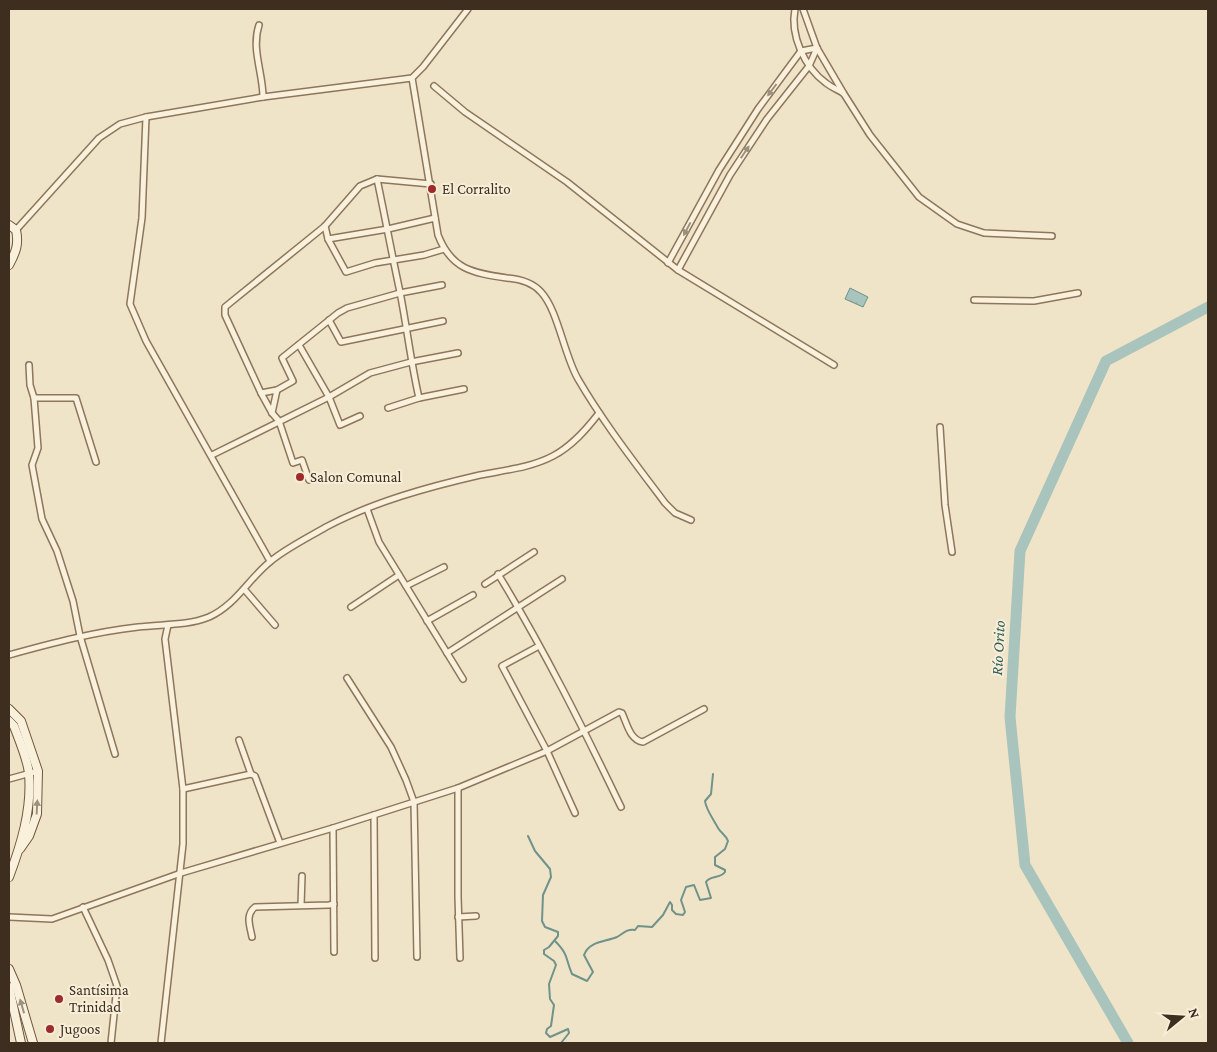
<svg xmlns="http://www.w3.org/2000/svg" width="1217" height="1052" font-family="'Crimson Pro',serif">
  <defs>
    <pattern id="water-ripples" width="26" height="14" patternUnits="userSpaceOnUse" patternTransform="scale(1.25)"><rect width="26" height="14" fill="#a9c4bc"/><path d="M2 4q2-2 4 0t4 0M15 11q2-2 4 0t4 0" fill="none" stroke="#8ba098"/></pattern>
  </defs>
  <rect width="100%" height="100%" fill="#f0e4c8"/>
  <!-- water -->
  <polygon fill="url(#water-ripples)" stroke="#6f938a" points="850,288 868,297 863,307 845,299"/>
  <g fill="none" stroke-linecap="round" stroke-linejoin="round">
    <!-- stream -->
    <g stroke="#6f938a" stroke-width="2">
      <polyline points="528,836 535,851 550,869 551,877 543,895 542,921 545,927 558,932 558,936 549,947 544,950 544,954 554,961 556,965 549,984 550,999 554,1005 551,1026 547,1029 546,1033 550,1037 568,1029 569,1033 561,1043"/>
      <path d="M555,941c14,14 10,17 17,33l15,7 6,-9 -9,-17c5,-14 21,-13 33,-18 7,-4 9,-8 18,-7l3,-4 14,1 11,-12 7,-13 2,3v5l4,4 7,1 2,-3 -4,-12 5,-13 8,-2 6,15 11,-2 -5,-16c4,-7 14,-3 19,-10v-2l-10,-5v-8l10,-8 3,-8c-2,-6 -7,-8 -10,-13 -4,-8 -12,-18 -13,-27l6,-7 2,-20"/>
    </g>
    <!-- river -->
    <polyline stroke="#a9c4bc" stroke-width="11" points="1128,1043 1025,865 1010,717 1020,551 1106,361 1208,307"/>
    <!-- street casing -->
    <g stroke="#8d765c" stroke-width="8">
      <g id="street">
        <path d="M795,9c-5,26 9,58 31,74 5,4 12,7 17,10"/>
        <polyline points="803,9 817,48 844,94 870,135 919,197 957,224 984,233 1052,236"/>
        <path d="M259,25c-8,24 4,48 4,72"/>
        <path d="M412,78l26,157c13,34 34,38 69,43 12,1 25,4 34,14 17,18 23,63 37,87 25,43 57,84 87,124l10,10 16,7"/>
        <polyline points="434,86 465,112 567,182 678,270 834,365"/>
        <polyline points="146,117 142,218 130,304 146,341 270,561"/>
        <path d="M377,179c8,38 15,76 23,113 7,36 11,71 19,106"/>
        <polyline points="325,226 328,239 346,272 375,263 424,255 444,249"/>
        <polyline points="16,230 99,138 120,124 146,117 263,97 412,78 423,67 468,9"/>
        <polyline points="328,239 388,229 435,218"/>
        <polyline points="668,263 719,170 758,109 801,51 817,48"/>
        <polyline points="678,270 730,175 767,119 809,66 817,48"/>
        <polyline points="974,300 1034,301 1078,293"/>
        <polyline points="329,320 341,342 443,321"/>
        <polyline points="299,345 329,397 340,425 360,416"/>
        <polyline points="29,365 30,385 34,398 38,448 32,465 42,519 57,551 73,601 80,636 115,754"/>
        <polyline points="261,393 277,390 293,381 282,358 338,313 347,308 400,293 442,285"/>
        <polyline points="34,398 76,398 96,462"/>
        <polyline points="388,408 419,398 464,389"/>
        <polyline points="272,413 277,390"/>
        <polyline points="940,427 945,505 952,552"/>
        <polyline points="212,455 329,397 370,373 411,362 458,353"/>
        <polyline points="309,480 302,460 293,463 279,421 272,413 261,393 225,315 225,307 325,226 360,186 377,179 431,184"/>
        <polyline points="367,509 379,542 463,679"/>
        <path d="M498,574c46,75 85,154 123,233"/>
        <polyline points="485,584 534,552"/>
        <polyline points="406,586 444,567"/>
        <polyline points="244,589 275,625"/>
        <polyline points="351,607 399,575"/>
        <polyline points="427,621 473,595"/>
        <polyline points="539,646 502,666 547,751 575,813"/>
        <polyline points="447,653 562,579"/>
        <path d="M9,655c43,-12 85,-23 129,-28 24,-3 49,-1 71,-10 27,-12 40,-39 62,-56 14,-12 38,-24 55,-34 47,-25 102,-40 154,-52 25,-5 50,-7 73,-19 19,-10 33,-26 46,-43"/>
        <polyline points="347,678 391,747 406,780 414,802 417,957"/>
        <polyline points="239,740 251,774 255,776 280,843"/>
        <polyline points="9,779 38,771"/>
        <polyline points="458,788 458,897 460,958"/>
        <polyline points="183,789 251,774"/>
        <polyline points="374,815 375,958"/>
        <polyline points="333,828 334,952"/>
        <polyline points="301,905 302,876"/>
        <polyline points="83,907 108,960 117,986 111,1043"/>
        <path d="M9,917l43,2 129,-46 152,-45 125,-40 89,-37 72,-39 3,1c5,11 8,27 21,29l61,-33"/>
        <polyline points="458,917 476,916"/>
        <path d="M252,937c-2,-11 -7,-22 3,-30l74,-2 5,-1"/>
        <polyline points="161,1043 183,844 183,789 165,639 168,625"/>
      </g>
    </g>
    <!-- secondary casing -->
    <g stroke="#6f573f" stroke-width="10">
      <g id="secondary">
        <path d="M9,225l7,5c3,14 0,22 -7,35"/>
        <polyline points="9,709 21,721 38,771 37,814 29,836 20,849"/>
        <path d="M9,721l5,5c5,14 14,34 15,48 3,36 -8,71 -20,103"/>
        <polyline points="9,969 16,985 33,1043"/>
        <polyline points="9,987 21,1043"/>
      </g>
    </g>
    <!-- street -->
    <use href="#street" stroke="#faf1dc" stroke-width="5"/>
    <!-- secondary -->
    <use href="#secondary" stroke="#faf1dc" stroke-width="8"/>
  </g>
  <!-- one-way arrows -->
  <defs><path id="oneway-solid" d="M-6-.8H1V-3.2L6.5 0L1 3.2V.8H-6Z" transform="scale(1.25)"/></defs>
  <g fill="#9c907e">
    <use href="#oneway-solid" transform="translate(772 90) rotate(127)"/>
    <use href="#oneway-solid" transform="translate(745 152) rotate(-56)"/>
    <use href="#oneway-solid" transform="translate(687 229) rotate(118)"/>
    <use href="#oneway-solid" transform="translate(37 807) rotate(-87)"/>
    <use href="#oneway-solid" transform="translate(22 1006) rotate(-106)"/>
  </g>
  <!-- markers -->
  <g fill="#9e2a2b" stroke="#f7eed8" stroke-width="2">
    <circle cx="432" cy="189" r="5"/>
    <circle cx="300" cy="477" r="5"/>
    <circle cx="59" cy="999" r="5"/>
    <circle cx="50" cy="1029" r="5"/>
  </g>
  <g text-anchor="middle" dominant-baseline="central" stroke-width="4" stroke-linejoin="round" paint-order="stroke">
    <!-- poi labels -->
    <g font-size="15" fill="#3d2e20" stroke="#f7eed8" text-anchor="start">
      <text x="442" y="189">El Corralito</text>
      <text x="310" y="477">Salon Comunal</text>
      <text x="69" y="990">Santísima<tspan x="69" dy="17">Trinidad</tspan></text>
      <text x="60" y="1029">Jugoos</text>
    </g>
    <!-- water labels -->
    <g font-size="16" font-style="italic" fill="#2f5d5a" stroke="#f7eed8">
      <text transform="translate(998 648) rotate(-87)">Río Orito</text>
    </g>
  </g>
  <!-- border -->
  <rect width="1217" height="1052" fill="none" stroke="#3d2e20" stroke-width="20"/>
  <!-- north arrow -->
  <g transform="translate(1182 1017) rotate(72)" stroke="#f7eed8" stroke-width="4" paint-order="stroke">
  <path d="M0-4L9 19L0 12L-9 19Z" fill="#3d2e20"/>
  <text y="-8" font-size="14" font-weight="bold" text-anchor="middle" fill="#3d2e20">N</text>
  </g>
</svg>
